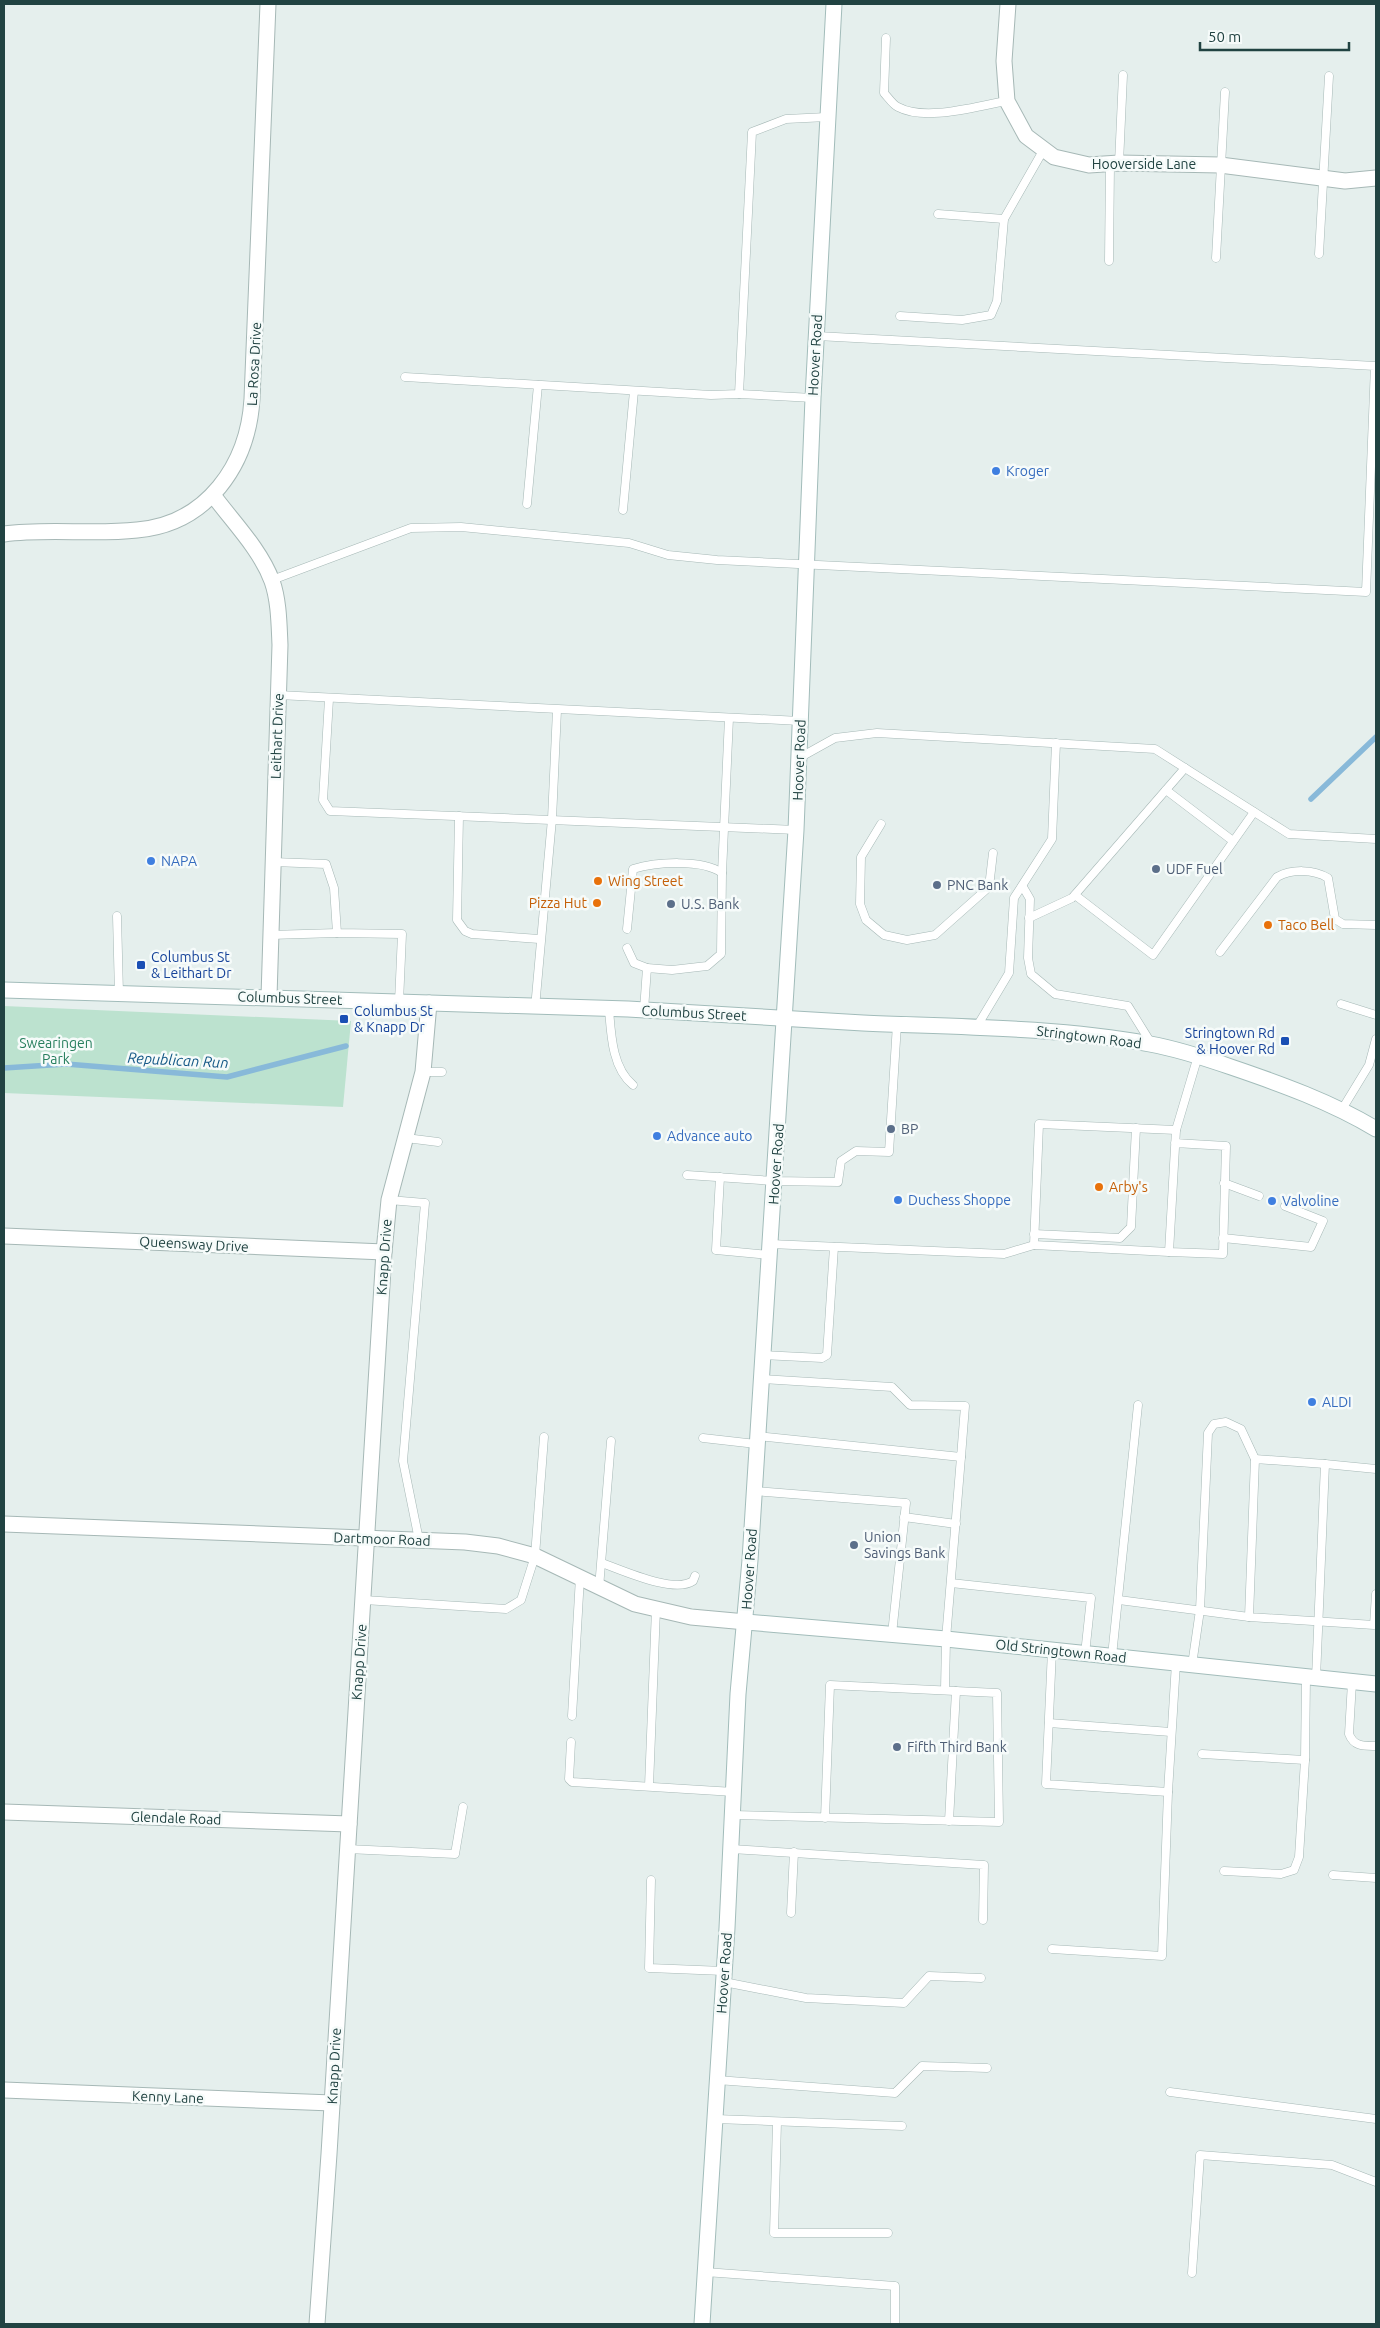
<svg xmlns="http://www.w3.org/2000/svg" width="1380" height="2328" font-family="Ubuntu,sans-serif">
  <rect width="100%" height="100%" fill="#e5efed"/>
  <!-- green -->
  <polygon fill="#bce2cf" points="4,1006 351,1021 343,1107 4,1093"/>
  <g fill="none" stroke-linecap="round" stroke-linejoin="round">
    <!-- stream -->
    <g stroke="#88b9d9" stroke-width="5.5">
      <polyline points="1311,799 1376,737"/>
      <polyline points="4,1068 66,1064 227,1077 346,1046"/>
    </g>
    <!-- lane casing -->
    <g stroke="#a6b8b6" stroke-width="9">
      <g id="lane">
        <path d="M886,38l-2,55c4,4 9,12 14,14 28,15 78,-1 109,-6"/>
        <polyline points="1119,163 1123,75"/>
        <polyline points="938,214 1004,219"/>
        <polyline points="1319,254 1329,76"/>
        <polyline points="1216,258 1225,92"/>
        <polyline points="1109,261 1110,164"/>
        <polyline points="900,316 962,320 991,315 997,301 1004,219 1044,149"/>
        <polyline points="405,377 711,395 739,394 752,132 786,119 827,117"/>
        <polyline points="739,394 813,398"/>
        <polyline points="527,504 538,385"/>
        <polyline points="623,510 634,391"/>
        <polyline points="272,580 411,528 461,527 629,543 668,555 717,560 1366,592 1375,366 817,336"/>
        <polyline points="278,695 800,721"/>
        <polyline points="329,699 323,800 330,811 796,830"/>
        <polyline points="799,758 835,738 877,733 1155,749 1289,834 1376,839"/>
        <polyline points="1166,790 1233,841"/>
        <polyline points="459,816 457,920 465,931 472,934 539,939"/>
        <polyline points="881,824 861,857 860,904 866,920 884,935 907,940 935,935 989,887 993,853"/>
        <polyline points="273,862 326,864 334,888 337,933 402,934 399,1002"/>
        <polyline points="722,873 729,718"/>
        <polyline points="1023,887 1030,899 1028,958 1031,974 1055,994 1128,1006 1151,1043"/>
        <polyline points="1075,895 1153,955 1254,812"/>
        <polyline points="117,916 119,994"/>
        <polyline points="1029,918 1072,898 1185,768"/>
        <path d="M627,929l6,-60c23,-7 69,-10 89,4l-1,81 -14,12 -35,4 -25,-2 -3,42"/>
        <polyline points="270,935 337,933"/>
        <polyline points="627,948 634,963 647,968"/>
        <path d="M1220,952l57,-75c15,-8 36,-8 51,1l7,41 8,5 33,1"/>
        <polyline points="1341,1004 1376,1015"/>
        <polyline points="535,1008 552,819 557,710"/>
        <path d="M609,1009c2,25 3,59 24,76"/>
        <polyline points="976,1028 1009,973 1014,898 1052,839 1056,743"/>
        <polyline points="423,1072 442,1072"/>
        <polyline points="1341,1111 1369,1065 1376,1039"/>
        <polyline points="406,1138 438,1142"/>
        <polyline points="1175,1143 1226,1146 1223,1254 1169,1252 1176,1130 1198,1056"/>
        <polyline points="687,1175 774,1181 838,1182 841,1161 856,1151 889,1152 897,1024"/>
        <polyline points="720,1177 716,1250 769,1255"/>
        <polyline points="1224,1183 1259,1196"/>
        <polyline points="389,1200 425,1203 403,1461 419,1540"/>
        <polyline points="1034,1234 1120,1238 1131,1227 1136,1128"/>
        <polyline points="1223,1238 1311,1247 1323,1221 1285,1206"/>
        <polyline points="770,1244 1004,1254 1034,1245"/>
        <polyline points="1169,1252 1034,1245 1039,1124 1176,1130"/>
        <polyline points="762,1355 822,1358 827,1355 834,1247"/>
        <polyline points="757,1436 961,1457 965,1406 910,1405 892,1387 761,1379"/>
        <polyline points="703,1438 756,1444"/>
        <polyline points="1325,1464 1255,1459 1249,1617 1374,1625 1376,1594"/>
        <polyline points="754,1491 906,1503 892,1634"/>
        <polyline points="904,1517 956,1524"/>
        <path d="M602,1563c20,7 72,31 91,18l2,-5"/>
        <polyline points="951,1583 1091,1598 1085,1654"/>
        <polyline points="599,1588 611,1441"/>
        <polyline points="364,1600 506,1609 521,1600 535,1556 544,1437"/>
        <polyline points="1119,1600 1249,1617"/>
        <polyline points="1052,1650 1046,1784 1168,1792 1176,1663"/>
        <polyline points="1112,1656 1138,1405"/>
        <polyline points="1192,1665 1200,1610 1208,1433 1214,1424 1226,1422 1241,1429 1255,1459"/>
        <polyline points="1316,1678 1325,1464 1376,1469"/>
        <path d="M1352,1682l-3,52c5,13 15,12 27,12"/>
        <polyline points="945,1690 946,1639 961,1457"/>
        <polyline points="572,1716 580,1577"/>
        <polyline points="1049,1723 1171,1732"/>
        <polyline points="571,1742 569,1779 572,1782 734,1792"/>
        <polyline points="1202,1754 1305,1760"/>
        <polyline points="649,1786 656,1609"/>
        <polyline points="733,1815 999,1822 997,1693 830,1685 825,1818"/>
        <polyline points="949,1821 956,1691"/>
        <polyline points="347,1849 455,1854 463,1807"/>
        <polyline points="731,1849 984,1865 983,1920"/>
        <polyline points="1224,1871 1281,1874 1294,1870 1299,1857 1305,1760 1306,1677"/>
        <polyline points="1333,1875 1376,1878"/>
        <polyline points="651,1880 649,1968 724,1971"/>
        <polyline points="791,1913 794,1852"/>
        <polyline points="1052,1949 1162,1956 1168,1792"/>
        <polyline points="724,1982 806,1998 904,2003 929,1976 981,1978"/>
        <polyline points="717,2080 895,2093 922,2066 987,2068"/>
        <polyline points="1170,2092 1376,2119"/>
        <polyline points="715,2119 902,2126"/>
        <polyline points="777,2122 774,2233 888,2233"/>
        <polyline points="705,2272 895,2286 895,2324"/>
        <polyline points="1192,2273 1200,2155 1332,2165 1376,2182"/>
      </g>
    </g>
    <!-- street casing -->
    <g stroke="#a6b8b6" stroke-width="17">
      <g id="street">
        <polyline points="1008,4 1004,61 1007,101 1026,136 1054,157 1089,165 1119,163 1220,165 1345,181 1376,178"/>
        <path d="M213,495c20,27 47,54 59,86 7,20 7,43 8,64l-11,352"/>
        <path d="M4,534c44,-6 89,1 133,-4 70,-6 111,-65 115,-131l16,-395"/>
        <polyline points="4,1236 384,1252"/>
        <polyline points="4,1524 465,1542 498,1546 535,1556 635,1604 691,1617 746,1622"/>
        <polyline points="4,1812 349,1824"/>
        <polyline points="4,2090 332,2103"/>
        <polyline points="317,2324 329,2154 384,1252 389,1200 423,1072 429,1003"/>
      </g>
    </g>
    <!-- secondary casing -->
    <g stroke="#a2bcba" stroke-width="17">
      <g id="secondary">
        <path d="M4,990l624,19c78,4 156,10 235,14 95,4 192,4 287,21 28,5 55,14 81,23 50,17 100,35 145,62"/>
        <polyline points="746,1622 946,1639 1376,1684"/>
        <polyline points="702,2324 727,1928 738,1694 750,1560 796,830 813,398 834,4"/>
      </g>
    </g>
    <!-- lane -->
    <use href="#lane" stroke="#fff" stroke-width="8"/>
    <!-- street -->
    <use href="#street" stroke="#fff" stroke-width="15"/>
    <!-- secondary -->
    <use href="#secondary" stroke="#fff" stroke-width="15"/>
  </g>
  <!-- markers -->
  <g fill="#3f7fe0" stroke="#f6fbfa" stroke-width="2">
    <circle cx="996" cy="471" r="5"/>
    <circle cx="151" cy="861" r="5"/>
    <circle cx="657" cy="1136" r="5"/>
    <circle cx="898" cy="1200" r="5"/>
    <circle cx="1272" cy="1201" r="5"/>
    <circle cx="1312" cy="1402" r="5"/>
  </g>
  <g fill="#5c6f8a" stroke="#f6fbfa" stroke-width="2">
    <circle cx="1156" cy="869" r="5"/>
    <circle cx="937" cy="885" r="5"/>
    <circle cx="671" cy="904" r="5"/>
    <circle cx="891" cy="1129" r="5"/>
    <circle cx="854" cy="1545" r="5"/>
    <circle cx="897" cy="1747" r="5"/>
  </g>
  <g fill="#e8710a" stroke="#f6fbfa" stroke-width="2">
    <circle cx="598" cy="881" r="5"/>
    <circle cx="597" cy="903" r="5"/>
    <circle cx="1268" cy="925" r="5"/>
    <circle cx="1099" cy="1187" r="5"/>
  </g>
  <g fill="#1a4fb4" stroke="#f6fbfa" stroke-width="2">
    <rect x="136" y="960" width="10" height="10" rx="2.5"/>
    <rect x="339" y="1014" width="10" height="10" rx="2.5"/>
    <rect x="1280" y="1036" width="10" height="10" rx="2.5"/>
  </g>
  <g text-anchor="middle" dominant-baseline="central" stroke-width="5" stroke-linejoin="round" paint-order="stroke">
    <!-- street labels -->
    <g font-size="14" fill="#214342" stroke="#f6fbfa">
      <text x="1144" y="164">Hooverside Lane</text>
      <text transform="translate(815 355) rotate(-87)">Hoover Road</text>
      <text transform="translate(254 364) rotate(-87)">La Rosa Drive</text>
      <text transform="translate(277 736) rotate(-88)">Leithart Drive</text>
      <text transform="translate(799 760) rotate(-88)">Hoover Road</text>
      <text transform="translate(290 998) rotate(2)">Columbus Street</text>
      <text transform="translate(694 1013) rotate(3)">Columbus Street</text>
      <text transform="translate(1089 1037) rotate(7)">Stringtown Road</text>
      <text transform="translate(776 1164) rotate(-86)">Hoover Road</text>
      <text transform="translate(194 1244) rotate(3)">Queensway Drive</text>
      <text transform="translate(384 1257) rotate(-86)">Knapp Drive</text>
      <text transform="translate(382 1539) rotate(2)">Dartmoor Road</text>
      <text transform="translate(749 1569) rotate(-86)">Hoover Road</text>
      <text transform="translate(1061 1651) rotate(6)">Old Stringtown Road</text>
      <text transform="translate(359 1662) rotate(-86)">Knapp Drive</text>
      <text transform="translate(176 1818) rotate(2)">Glendale Road</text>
      <text transform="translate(724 1973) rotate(-86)">Hoover Road</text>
      <text transform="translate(334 2066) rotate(-87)">Knapp Drive</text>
      <text transform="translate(168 2097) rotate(2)">Kenny Lane</text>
    </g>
    <!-- shop labels -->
    <g font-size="14" fill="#366cbe" stroke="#f6fbfa" text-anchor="start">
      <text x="1006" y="471">Kroger</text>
      <text x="161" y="861">NAPA</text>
      <text x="667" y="1136">Advance auto</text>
      <text x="908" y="1200">Duchess Shoppe</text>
      <text x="1282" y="1201">Valvoline</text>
      <text x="1322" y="1402">ALDI</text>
    </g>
    <!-- service labels -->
    <g font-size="14" fill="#4e5e75" stroke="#f6fbfa" text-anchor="start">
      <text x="1166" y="869">UDF Fuel</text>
      <text x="947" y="885">PNC Bank</text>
      <text x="681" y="904">U.S. Bank</text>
      <text x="901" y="1129">BP</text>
      <text x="864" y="1537">Union<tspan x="864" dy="16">Savings Bank</tspan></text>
      <text x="907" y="1747">Fifth Third Bank</text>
    </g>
    <!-- food labels -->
    <g font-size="14" fill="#c56008" stroke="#f6fbfa" text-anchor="start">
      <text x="608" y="881">Wing Street</text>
      <text x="587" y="903" text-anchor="end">Pizza Hut</text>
      <text x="1278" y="925">Taco Bell</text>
      <text x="1109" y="1187">Arby's</text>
    </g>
    <!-- transit labels -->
    <g font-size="14" fill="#164399" stroke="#f6fbfa" text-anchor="start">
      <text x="151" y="957">Columbus St<tspan x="151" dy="16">&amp; Leithart Dr</tspan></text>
      <text x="354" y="1011">Columbus St<tspan x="354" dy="16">&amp; Knapp Dr</tspan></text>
      <text x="1275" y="1033" text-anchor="end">Stringtown Rd<tspan x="1275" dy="16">&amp; Hoover Rd</tspan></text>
    </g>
    <!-- park labels -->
    <g font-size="14" fill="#277f5e" stroke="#f6fbfa">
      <text x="56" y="1043">Swearingen<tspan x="56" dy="16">Park</tspan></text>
    </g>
    <!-- water labels -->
    <g font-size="15" font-style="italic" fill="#145886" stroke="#f6fbfa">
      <text transform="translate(178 1060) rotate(3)">Republican Run</text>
    </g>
  </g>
  <!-- border -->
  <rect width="1380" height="2328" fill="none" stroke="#214342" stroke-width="10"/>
  <!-- scale -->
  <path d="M1200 42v8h149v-8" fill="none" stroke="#214342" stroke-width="2.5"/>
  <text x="1208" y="42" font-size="15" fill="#214342" stroke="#f6fbfa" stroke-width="4" paint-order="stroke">50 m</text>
</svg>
